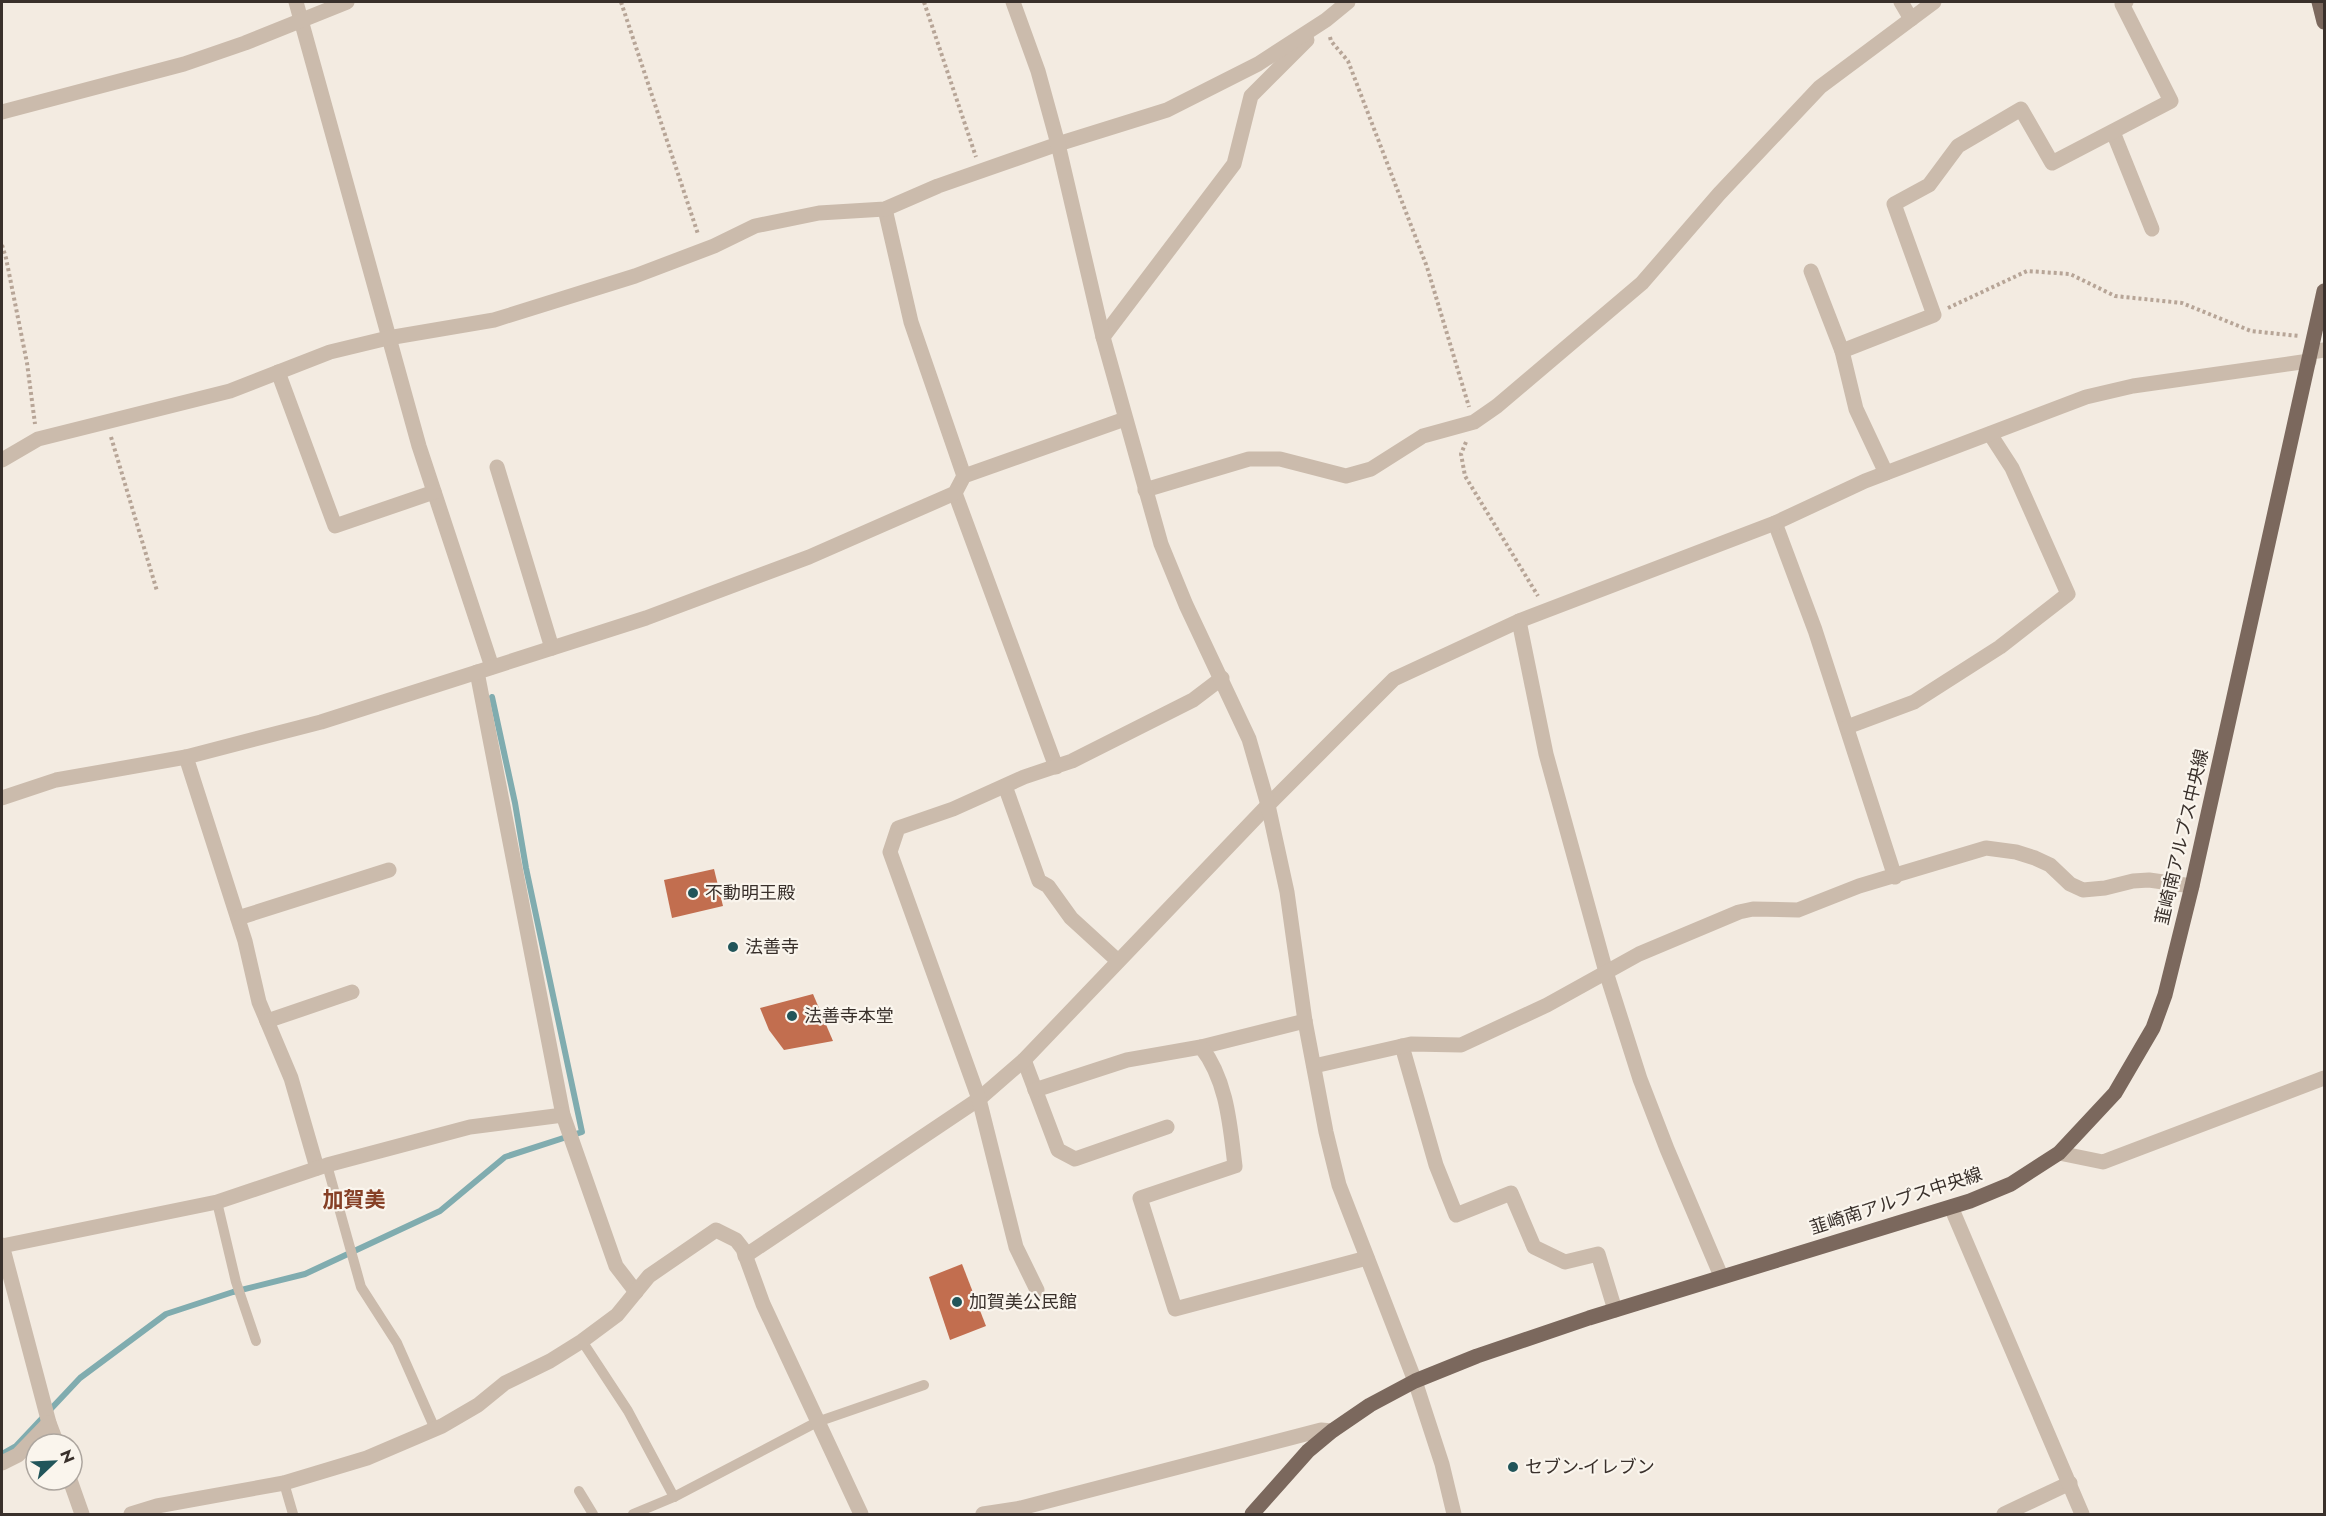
<svg xmlns="http://www.w3.org/2000/svg" width="2326" height="1516" font-family="Jost,'Noto Sans JP',sans-serif">
  <rect width="100%" height="100%" fill="#f3ebe1"/>
  <g fill="none" stroke-linecap="round" stroke-linejoin="round">
    <!-- stream -->
    <polyline stroke="#80acaf" stroke-width="6" points="2,1454 16,1446 80,1378 166,1314 233,1292 305,1274 440,1211 505,1157 582,1132 526,868 515,803 492,697"/>
  </g>
  <!-- building -->
  <g fill="#c26e4f">
    <polygon points="714,869 723,906 672,918 664,880"/>
    <polygon points="813,994 833,1041 784,1050 769,1030 760,1008"/>
    <polygon points="962,1264 986,1326 950,1340 929,1277"/>
  </g>
  <g fill="none" stroke-linecap="round" stroke-linejoin="round">
    <!-- path -->
    <g stroke="#b7a597" stroke-width="4" stroke-dasharray="3 3" stroke-linecap="butt">
      <polyline points="621,2 698,234"/>
      <polyline points="924,2 976,157"/>
      <polyline points="1330,37 1331,41 1348,61 1427,267 1469,407"/>
      <polyline points="2,245 6,258 27,363 35,424"/>
      <polyline points="1948,308 2027,271 2070,274 2115,296 2182,303 2251,331 2299,336"/>
      <polyline points="111,437 157,591"/>
      <polyline points="1466,442 1461,454 1465,476 1538,596"/>
    </g>
    <!-- service -->
    <g stroke="#cbbbac" stroke-width="10">
      <polyline points="327,1165 361,1287 397,1343 435,1429"/>
      <polyline points="217,1202 236,1282 256,1341"/>
      <polyline points="582,1341 628,1411 674,1497"/>
      <polyline points="284,1483 293,1514"/>
      <polyline points="579,1491 593,1514"/>
      <polyline points="633,1514 674,1497 817,1422 924,1385"/>
    </g>
    <!-- minor -->
    <g stroke="#cbbbac" stroke-width="15">
      <polyline points="296,2 419,446 492,667"/>
      <polyline points="1901,2 1911,19"/>
      <polyline points="2,112 184,64 245,43 347,2"/>
      <polyline points="2113,132 2152,229"/>
      <polyline points="885,209 911,322 964,476"/>
      <polyline points="1811,271 1842,351"/>
      <polyline points="1103,337 1234,164 1251,96 1307,40"/>
      <polyline points="2311,352 2324,350"/>
      <polyline points="278,372 335,526 434,492"/>
      <polyline points="2,460 38,439 230,391 330,352 388,338 494,320 635,276 714,246 755,226 819,213 885,209 938,186 1058,144 1167,110 1258,64 1326,20 1348,2"/>
      <polyline points="497,467 552,648"/>
      <polyline points="1886,473 1856,409 1842,351 1934,315 1894,204 1929,185 1958,146 2021,109 2052,163 2171,101 2122,4 2126,2"/>
      <polyline points="1145,490 1249,459 1280,459 1346,476 1371,469 1423,436 1474,422 1497,406 1642,283 1719,194 1820,87 1934,2"/>
      <polyline points="955,493 1056,767"/>
      <polyline points="1775,523 1815,630 1895,877"/>
      <polyline points="1519,621 1546,754 1606,972 1640,1079 1667,1149 1721,1276"/>
      <polyline points="477,672 563,1115 616,1266 636,1292"/>
      <polyline points="1847,727 1914,702 2000,647 2068,594 2012,468 1990,434"/>
      <polyline points="186,757 245,941 259,1002 291,1078 317,1168"/>
      <polyline points="1005,786 1039,881 1048,886 1071,918 1118,961"/>
      <polyline points="2,798 56,780 186,757 321,722 646,618 809,557 955,493 964,476 1125,419"/>
      <polyline points="238,918 389,870"/>
      <polyline points="267,1021 352,992"/>
      <polyline points="1402,1046 1436,1165 1456,1215 1511,1193 1534,1247 1565,1262 1598,1254 1615,1310"/>
      <polyline points="1201,1047 1305,1021"/>
      <polyline points="1024,1060 1058,1150 1075,1159 1167,1127"/>
      <polyline points="1314,1066 1411,1044 1461,1045 1547,1005 1639,954 1739,912 1753,909 1798,910 1859,886 1986,848 2016,852 2035,858 2050,865 2070,884 2083,890 2105,888 2133,881 2149,880 2192,886"/>
      <path d="M1035,1090l92,-30 74,-13c26,33 29,78 34,119l-95,32 35,111 192,-51"/>
      <polyline points="2059,1153 2103,1162 2324,1078"/>
      <polyline points="2,1245 49,1423 57,1444"/>
      <polyline points="2,1246 217,1202 327,1165 470,1127 563,1115"/>
      <polyline points="745,1256 979,1099 1024,1060 1268,805 1394,679 1519,621 1775,523 1865,481 2086,397 2133,386 2309,361"/>
      <polyline points="1037,1290 1016,1247 979,1099 890,852 898,828 953,809 1024,777 1072,761 1193,700 1222,678"/>
      <polyline points="2,1463 18,1455 49,1423"/>
      <polyline points="70,1480 82,1514"/>
      <polyline points="131,1514 157,1506 284,1483 367,1458 442,1426 478,1405 505,1383 550,1361 582,1341 617,1315 649,1276 716,1230 736,1240 743,1249 763,1304 861,1514"/>
      <polyline points="983,1514 1021,1508 1321,1430 1332,1431"/>
      <polyline points="2004,1514 2070,1483"/>
    </g>
    <!-- tertiary -->
    <g stroke="#cbbbac" stroke-width="15">
      <polyline points="1013,2 1038,71 1058,144 1103,337 1161,544 1186,605 1249,739 1268,805 1287,892 1305,1021 1326,1132 1339,1185 1415,1381 1442,1464 1454,1514"/>
      <polyline points="1951,1207 2082,1514"/>
    </g>
    <!-- primary -->
    <g stroke="#7b685d" stroke-width="15">
      <polyline points="2319,2 2324,22"/>
      <polyline points="1252,1514 1308,1451 1332,1431 1370,1405 1415,1381 1477,1356 1589,1318 1970,1201 2011,1184 2059,1153 2115,1093 2153,1028 2165,995 2192,886 2324,291"/>
    </g>
  </g>
  <!-- markers -->
  <g fill="#21555a" stroke="#faf5ed" stroke-width="2">
    <circle cx="693" cy="893" r="6"/>
    <circle cx="733" cy="947" r="6"/>
    <circle cx="792" cy="1016" r="6"/>
    <circle cx="957" cy="1302" r="6"/>
    <circle cx="1513" cy="1467" r="6"/>
  </g>
  <g text-anchor="middle" dominant-baseline="central" stroke-width="4.5" stroke-linejoin="round" paint-order="stroke">
    <!-- street labels -->
    <g font-size="18" fill="#39302b" stroke="#faf5ed">
      <text transform="translate(2182 837) rotate(-77)">韮崎南アルプス中央線</text>
      <text transform="translate(1896 1201) rotate(-18)">韮崎南アルプス中央線</text>
    </g>
    <!-- poi labels -->
    <g font-size="18" fill="#39302b" stroke="#faf5ed" text-anchor="start">
      <text x="705" y="893">不動明王殿</text>
      <text x="745" y="947">法善寺</text>
      <text x="804" y="1016">法善寺本堂</text>
      <text x="969" y="1302">加賀美公民館</text>
      <text x="1525" y="1467">セブン-イレブン</text>
    </g>
    <!-- quarter labels -->
    <g font-size="21" font-weight="bold" fill="#864026" stroke="#faf5ed">
      <text x="354" y="1200">加賀美</text>
    </g>
  </g>
  <!-- border -->
  <rect width="2326" height="1516" fill="none" stroke="#39302b" stroke-width="6"/>
  <!-- north arrow -->
  <g transform="translate(54 1462) rotate(67)"><circle r="28" fill="#faf5ed" stroke="#ada69f" stroke-width="1.5"/>
  <path d="M0-4.5L10 22L0 15L-10 22Z" fill="#21555a"/>
  <text y="-9" font-size="16" font-weight="bold" text-anchor="middle" fill="#39302b">N</text>
  </g>
</svg>
